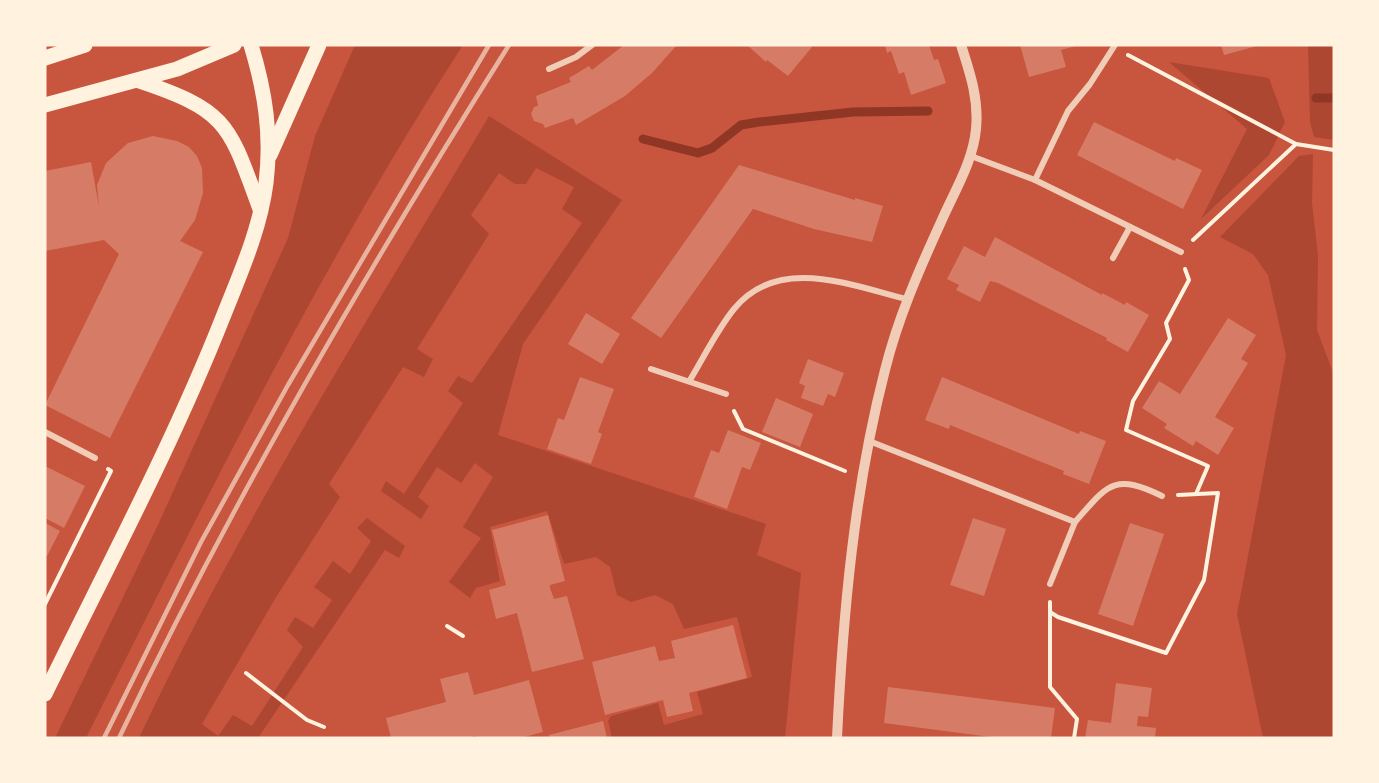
<svg xmlns="http://www.w3.org/2000/svg" width="1379" height="783" font-family="Ubuntu,sans-serif">
  <rect width="100%" height="100%" fill="#c8553d"/>
  <!-- green -->
  <g fill="#ae4732">
    <path d="M355,45h108c-143,221 -259,458 -377,693h-31l102,-211 131,-289 27,-102z"/>
    <polygon points="1308,45 1334,45 1334,140 1314,137 1310,122"/>
    <polygon points="1169,62 1269,78 1285,122 1269,155 1201,219 1247,129"/>
    <path d="M489,116l133,84 -99,144 -25,91 268,89 -9,31 44,18 -16,165h-173l-4,-17 3,-5 47,-13 6,22 39,-11 -6,-22 55,-15 -15,-60 -53,12 -11,-25 -18,-9 -24,7 -14,-7 -7,-28 -14,-10 -32,7 -17,-53 -57,16 10,54 -24,7 -6,10 -21,-16 32,-44 -18,-11 30,-50 -18,-14 -14,20 -24,-16 -19,30 11,9 -8,13 -40,-28 5,-10 18,13 59,-91 -15,-12 10,-15 14,7 110,-160 -20,-14 12,-22 -38,-19 -10,16h-11l-16,-11 -28,42 18,19 -72,115 16,10 -9,18 -21,-10 -74,117 11,13 -65,102 -73,125 16,12 15,-21 19,11 51,-79 -16,-17 8,-13 18,11 19,-28 -18,-13 19,-26 17,13 21,-33 -14,-13 10,-10 38,28 -6,12 -14,-8 -127,188h-119c101,-215 229,-418 350,-622z"/>
    <polygon points="1313,154 1312,203 1318,256 1317,330 1334,375 1334,738 1263,738 1237,614 1286,355 1268,275 1253,254 1220,237 1299,156"/>
  </g>
  <g fill="none" stroke-linecap="round" stroke-linejoin="round">
    <!-- stream -->
    <g stroke="#8f3625" stroke-width="9">
      <polyline points="1316,98 1334,98"/>
      <polyline points="643,139 698,153 712,148 741,125 759,122 853,112 928,111"/>
    </g>
  </g>
  <!-- building -->
  <g fill="#d67c66">
    <polygon points="624,45 677,45 652,73 625,96 576,125 573,118 545,128 543,124 534,121 531,114 534,107 538,106 536,96 571,82 569,78 589,66 592,70"/>
    <polygon points="747,45 810,45 812,47 788,76 767,60 766,62"/>
    <polygon points="885,45 929,45 934,60 938,59 946,83 911,95 904,72 899,74 891,51 887,53"/>
    <polygon points="1020,45 1076,45 1076,46 1061,50 1066,67 1029,77"/>
    <polygon points="1221,45 1257,45 1257,46 1224,55"/>
    <polygon points="1094,122 1175,161 1176,158 1202,170 1183,209 1077,155"/>
    <polygon points="153,136 177,141 189,147 197,156 202,168 203,193 195,220 180,241 203,252 110,438 45,405 119,254 104,240 45,251 45,171 91,162 99,207 97,185 106,163 128,143"/>
    <polygon points="739,165 855,200 855,198 883,206 872,242 814,229 753,209 661,338 631,318"/>
    <polygon points="995,237 1102,295 1102,293 1125,305 1126,302 1149,315 1128,352 1106,340 1107,338 998,283 990,281 980,302 956,290 959,285 947,279 964,246 985,257"/>
    <polygon points="586,313 620,334 602,364 568,344"/>
    <polygon points="1228,318 1256,335 1241,359 1248,363 1215,417 1234,428 1218,455 1196,441 1193,446 1164,428 1167,424 1142,408 1159,381 1180,394"/>
    <polygon points="808,359 844,373 835,397 828,394 823,406 801,398 805,386 799,383"/>
    <polygon points="580,377 614,389 598,432 602,434 591,464 547,449 558,418 564,420"/>
    <polygon points="942,377 1079,434 1080,431 1106,441 1089,484 1063,474 1064,471 950,425 949,429 925,420"/>
    <polygon points="776,398 813,414 800,447 762,432"/>
    <polygon points="728,430 761,443 750,470 742,467 727,509 694,497 711,450 719,453"/>
    <polygon points="45,466 85,486 64,528 45,518"/>
    <polygon points="548,515 565,581 550,585 550,588 554,599 567,596 584,659 532,672 517,613 496,619 489,590 506,585 492,530"/>
    <polygon points="973,518 1006,529 984,596 950,585"/>
    <polygon points="45,523 60,531 47,556 45,555"/>
    <polygon points="1130,523 1164,534 1133,626 1098,614"/>
    <polygon points="733,625 747,678 689,693 693,711 667,717 663,700 605,715 592,662 655,646 659,661 675,658 671,641"/>
    <polygon points="468,672 474,695 529,680 543,732 520,738 476,738 476,736 467,738 391,738 386,718 446,702 440,679"/>
    <polygon points="1116,683 1152,688 1148,717 1138,716 1137,726 1156,728 1155,738 1085,738 1088,720 1111,723"/>
    <polygon points="888,687 1055,708 1051,738 998,738 884,723"/>
    <polygon points="603,721 607,738 550,738 549,735"/>
  </g>
  <g fill="none" stroke-linecap="round" stroke-linejoin="round">
    <!-- path -->
    <g stroke="#fff3e0" stroke-width="4">
      <polyline points="1128,55 1296,144"/>
      <polyline points="1193,240 1296,144 1334,150"/>
      <polyline points="1185,269 1189,280 1166,323 1170,339 1133,401 1126,430 1208,466 1196,494"/>
      <polyline points="734,411 743,429 845,471"/>
      <polyline points="1050,602 1050,687 1077,719 1074,738"/>
      <polyline points="45,604 111,471 108,469"/>
      <polyline points="1050,612 1058,617 1166,653 1204,580 1218,493 1178,495"/>
      <polyline points="447,626 463,636"/>
      <polyline points="246,673 307,720 324,727"/>
    </g>
    <!-- minor -->
    <g stroke="#f1ccb7" stroke-width="6">
      <polyline points="549,69 576,57 592,45"/>
      <polyline points="971,156 1035,180 1181,252"/>
      <polyline points="1035,180 1068,111 1090,84 1115,45"/>
      <polyline points="1113,258 1130,227"/>
      <polyline points="651,369 726,394"/>
      <path d="M690,380c14,-23 27,-50 44,-71 44,-54 116,-24 172,-10"/>
      <polyline points="45,432 95,458"/>
      <polyline points="869,441 1075,522 1050,584"/>
      <path d="M1075,522c32,-36 38,-50 87,-26"/>
    </g>
    <!-- tertiary -->
    <path stroke="#f1ccb7" stroke-width="10" d="M837,738c6,-124 17,-248 48,-368 13,-52 34,-100 56,-148 13,-30 32,-60 35,-93 3,-30 -6,-56 -15,-84"/>
    <!-- primary -->
    <g stroke="#fff3e0" stroke-width="15">
      <polyline points="45,58 85,45"/>
      <path d="M139,81c90,30 90,44 121,128"/>
      <polyline points="45,105 177,69 234,45"/>
      <polyline points="270,155 319,45"/>
      <path d="M45,694c61,-125 127,-248 178,-377 17,-43 37,-87 43,-134 6,-48 -1,-92 -15,-138"/>
    </g>
    <!-- rail -->
    <g stroke="#e9b49f" stroke-width="4.5">
      <polyline points="104,738 201,542 288,385 489,45"/>
      <path d="M119,738c114,-239 249,-469 390,-693"/>
    </g>
  </g>
  <!-- border -->
  <rect width="1379" height="783" fill="none" stroke="#fff3e0" stroke-width="93"/>
</svg>
